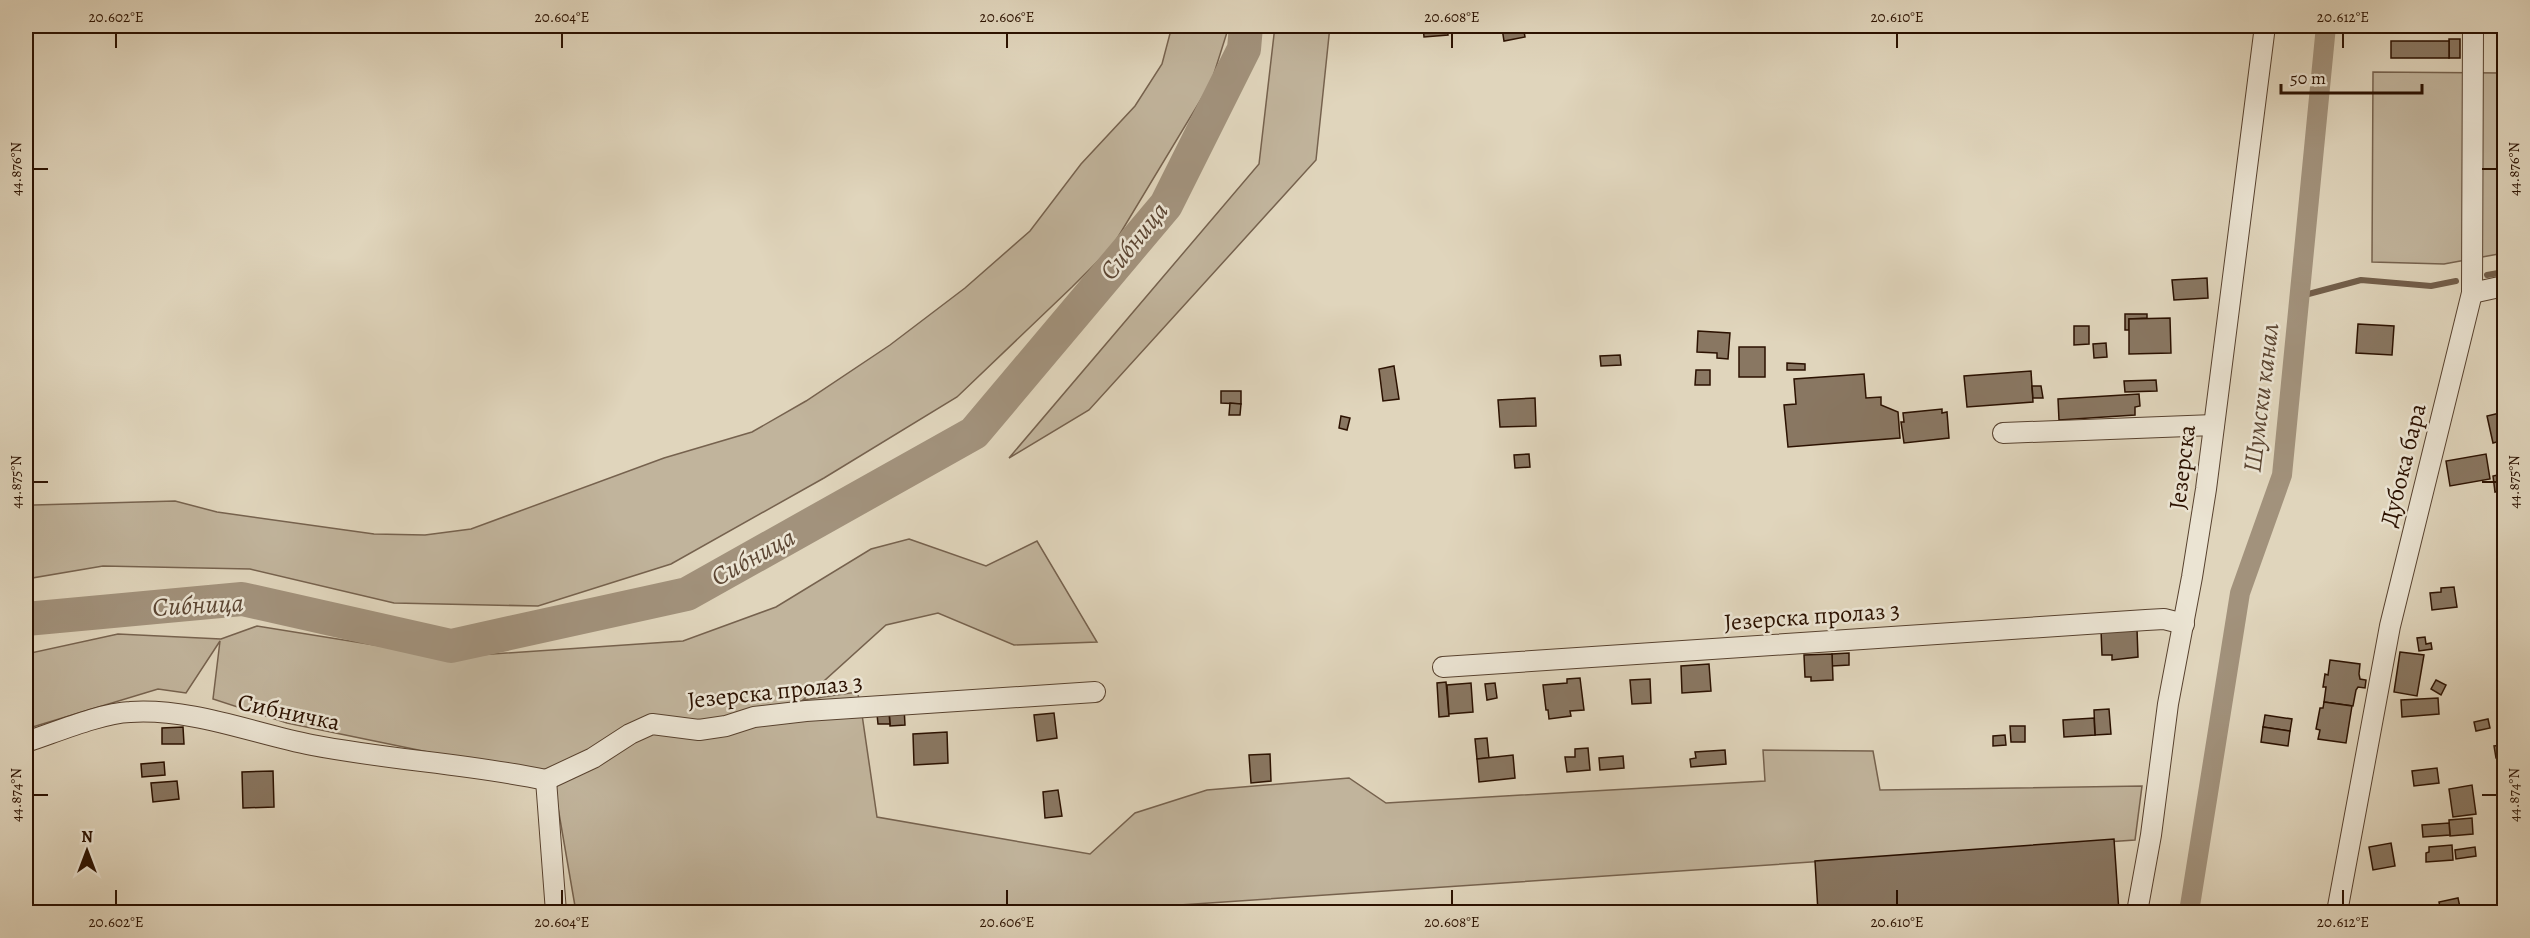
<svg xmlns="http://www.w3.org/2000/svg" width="2530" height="938" font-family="Alegreya,serif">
  <rect width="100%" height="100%" fill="#e0d5bc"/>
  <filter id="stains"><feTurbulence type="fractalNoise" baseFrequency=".00333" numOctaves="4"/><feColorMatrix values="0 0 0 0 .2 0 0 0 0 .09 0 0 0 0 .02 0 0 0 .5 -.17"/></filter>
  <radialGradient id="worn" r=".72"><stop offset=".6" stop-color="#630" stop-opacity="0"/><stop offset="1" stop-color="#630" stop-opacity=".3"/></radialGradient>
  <!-- green -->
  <g fill="#c1b49c" stroke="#76624e" stroke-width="1.5">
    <polygon points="1172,26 1229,26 1211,83 1112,247 1072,287 957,397 824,478 671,564 538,606 394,603 250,569 103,566 26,579 26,507 34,505 175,501 217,512 374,534 425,535 471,529 664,458 752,432 806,401 890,345 965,288 1030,231 1081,164 1135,106 1162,64"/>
    <polygon points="1275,26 1330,26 1316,160 1089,410 1009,458 1259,164"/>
    <polygon points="2373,72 2504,73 2504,253 2444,264 2372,262"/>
    <polygon points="909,539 986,566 1037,541 1097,642 1014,645 938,613 886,625 803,700 857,692 860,701 877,817 1090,854 1135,813 1207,790 1349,778 1386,803 1765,781 1763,750 1873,751 1880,790 2142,786 2135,840 1076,912 576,912 556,796 530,773 287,723 213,699 220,641 186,693 158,689 26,729 26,654 118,634 221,639 257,626 449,657 683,641 776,607 871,549"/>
  </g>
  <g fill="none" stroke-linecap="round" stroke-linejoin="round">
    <!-- stream -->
    <g stroke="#725e4a" stroke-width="6">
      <polyline points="2487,275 2504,272"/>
      <polyline points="2301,296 2361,280 2431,286 2456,281"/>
    </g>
    <!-- canal -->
    <polyline stroke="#a2927c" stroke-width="20" points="2189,912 2240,593 2282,475 2326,26"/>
    <!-- river -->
    <polyline stroke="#a2927c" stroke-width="34" points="26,619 242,599 451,646 687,594 974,433 1166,205 1244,49 1246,26"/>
  </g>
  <!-- building -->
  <g fill="#897762" stroke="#2b1100" stroke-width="1.5">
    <polygon points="1423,26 1447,26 1448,35 1424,37"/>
    <polygon points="1514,26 1523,26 1525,37 1504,41 1502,28 1514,28"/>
    <rect x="2449" y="39" width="11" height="19"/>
    <rect x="2391" y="41" width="58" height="17"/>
    <polygon points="2207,278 2208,298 2174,300 2172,280"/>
    <polygon points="2125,314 2147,314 2147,318 2129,319 2129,330 2125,330"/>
    <polygon points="2170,318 2171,353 2129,354 2129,319"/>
    <polygon points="2358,324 2394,326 2392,355 2356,353"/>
    <polygon points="2074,326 2089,326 2089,344 2074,345"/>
    <polygon points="1698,331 1730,333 1728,359 1717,358 1717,353 1697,352"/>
    <polygon points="2106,343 2107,357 2094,358 2093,344"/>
    <rect x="1739" y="347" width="26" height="30"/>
    <polygon points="1620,355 1621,365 1601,366 1600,356"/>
    <polygon points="1787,363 1805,364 1805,370 1787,370"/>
    <polygon points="1394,366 1399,399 1383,401 1379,369"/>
    <polygon points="1696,370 1710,370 1710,385 1695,385"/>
    <polygon points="2031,371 2033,402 1967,407 1964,376"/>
    <polygon points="1864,374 1866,398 1881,397 1881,405 1898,412 1900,438 1788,447 1784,405 1796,404 1794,379"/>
    <polygon points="2156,380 2157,391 2125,392 2124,381"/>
    <polygon points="2032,386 2041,386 2043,398 2033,398"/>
    <polygon points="1221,391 1241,391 1241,404 1221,403"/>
    <polygon points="2139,394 2140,406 2135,407 2135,415 2059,420 2058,399"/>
    <polygon points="1535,398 1536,426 1500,427 1498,400"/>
    <polygon points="1230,403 1241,404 1240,415 1229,415"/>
    <polygon points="1942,409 1942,413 1947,412 1949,438 1904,443 1901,422 1904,422 1903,413"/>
    <polygon points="2504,412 2504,440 2493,443 2487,416"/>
    <polygon points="1341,416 1350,418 1347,430 1339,428"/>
    <polygon points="1529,454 1530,467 1515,468 1514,455"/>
    <polygon points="2486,454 2490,479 2450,486 2446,461"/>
    <polygon points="2502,474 2504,490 2495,492 2493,476"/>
    <polygon points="2454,587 2457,607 2432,610 2430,593 2441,592 2441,588"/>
    <polygon points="2137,629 2138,657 2112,660 2112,655 2102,655 2101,630"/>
    <polygon points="2425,637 2426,644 2431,643 2432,649 2419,651 2417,638"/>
    <polygon points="2400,652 2424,655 2417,696 2394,692"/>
    <polygon points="1849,653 1849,665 1832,666 1832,654"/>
    <polygon points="1832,654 1833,680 1811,681 1811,677 1805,677 1804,655"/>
    <polygon points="2330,660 2360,664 2359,674 2360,679 2366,680 2365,688 2358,687 2356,690 2353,706 2324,702 2326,687 2323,687 2325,674 2328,675"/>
    <polygon points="1709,664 1711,691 1682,693 1681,666"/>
    <polygon points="1580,678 1584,710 1570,711 1571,716 1549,719 1548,710 1546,710 1543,685 1567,683 1567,679"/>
    <polygon points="1650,679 1651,703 1632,704 1630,680"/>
    <polygon points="2436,680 2446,685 2441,695 2431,689"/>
    <polygon points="1446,682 1449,716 1439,717 1437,683"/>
    <polygon points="1471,683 1473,712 1449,714 1447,685"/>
    <polygon points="1495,683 1497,698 1487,700 1485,684"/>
    <polygon points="2438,698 2439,714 2402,717 2401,700"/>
    <polygon points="2324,702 2352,706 2346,743 2318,739 2320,730 2316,729 2320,708 2323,708"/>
    <polygon points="904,707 905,725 890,726 889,708"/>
    <polygon points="2109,709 2111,734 2095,735 2094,710"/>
    <polygon points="889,713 890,724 878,724 877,714"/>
    <polygon points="1054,713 1057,738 1037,741 1034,715"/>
    <polygon points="2265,715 2292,719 2290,731 2263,727"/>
    <polygon points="2094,718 2095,735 2064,737 2063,720"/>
    <polygon points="2488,719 2490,728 2476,731 2474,722"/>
    <polygon points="2010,726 2025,726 2025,742 2011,742"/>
    <polygon points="183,727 184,744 162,744 162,728"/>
    <polygon points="2263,727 2290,731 2288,746 2261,742"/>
    <polygon points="947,732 948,763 914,765 913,734"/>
    <polygon points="2005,735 2006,745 1993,746 1993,736"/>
    <polygon points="1487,738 1489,758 1477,759 1475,739"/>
    <polygon points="2502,745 2504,757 2496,758 2494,746"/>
    <polygon points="1588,748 1590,770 1567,772 1565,757 1575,757 1575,749"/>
    <polygon points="1725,750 1726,764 1691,767 1690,759 1696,758 1695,752"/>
    <polygon points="1270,754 1271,781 1251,783 1249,755"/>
    <polygon points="1513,755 1515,778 1479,782 1477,759"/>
    <polygon points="1623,756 1624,768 1600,770 1599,758"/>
    <polygon points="164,762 165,775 142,777 141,764"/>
    <polygon points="2437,768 2439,783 2414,786 2412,771"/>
    <polygon points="273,771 274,807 243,808 242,772"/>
    <polygon points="177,781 179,799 153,802 151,783"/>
    <polygon points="2472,785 2476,814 2453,817 2449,789"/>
    <polygon points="1058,790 1062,816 1045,818 1043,792"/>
    <polygon points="2472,818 2473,834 2450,836 2449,820"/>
    <polygon points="2449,823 2450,835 2423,837 2422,825"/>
    <polygon points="2114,839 2119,912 1818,912 1815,861"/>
    <polygon points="2391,843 2395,866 2373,870 2369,847"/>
    <polygon points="2452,845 2453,860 2426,862 2426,853 2429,852 2429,847"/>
    <polygon points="2475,847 2476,856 2456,859 2455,850"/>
    <polygon points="2458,898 2461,912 2441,912 2439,902"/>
  </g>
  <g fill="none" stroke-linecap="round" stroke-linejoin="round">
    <!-- minor casing -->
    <g stroke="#58422f" stroke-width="22">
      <g id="minor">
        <polyline points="2472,293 2504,286"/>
        <polyline points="2003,433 2214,425"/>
        <polyline points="1443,667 2146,620 2164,619 2184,624"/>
        <path d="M26,742c28,-9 75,-29 104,-30 62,-4 122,21 182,33 78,15 157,19 234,35"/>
        <polyline points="546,780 593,758 630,734 652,724 699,730 726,726 754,717 806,711 1095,692"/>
        <polyline points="546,780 556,912"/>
        <polyline points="2137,912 2151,835 2168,704 2192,577 2206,489 2265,26"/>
        <polyline points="2337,912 2390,626 2472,293 2473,26"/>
      </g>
    </g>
    <!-- minor -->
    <use href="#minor" stroke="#ebe4d3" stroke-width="20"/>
  </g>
  <!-- ticks -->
  <path fill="none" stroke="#2b1100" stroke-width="2" d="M116,33v15M562,33v15M1007,33v15M1452,33v15M1897,33v15M2343,33v15M33,169h15M2482,169h15M33,482h15M2482,482h15M33,795h15M2482,795h15M116,890v15M562,890v15M1007,890v15M1452,890v15M1897,890v15M2343,890v15"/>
  <g text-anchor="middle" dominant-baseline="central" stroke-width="5" stroke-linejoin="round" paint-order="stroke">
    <!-- street labels -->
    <g font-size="24" fill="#2b1100" stroke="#ebe4d3">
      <text transform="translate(2403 465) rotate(-76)">Дубока бара</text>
      <text transform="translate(2182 467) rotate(-83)">Језерска</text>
      <text transform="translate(1812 616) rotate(-4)">Језерска пролаз 3</text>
      <text transform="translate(775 691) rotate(-6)">Језерска пролаз 3</text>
      <text transform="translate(289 712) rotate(12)">Сибничка</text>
    </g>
    <!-- water labels -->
    <g font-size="26" font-style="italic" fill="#5b4532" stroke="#ebe4d3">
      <text transform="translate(1134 241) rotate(-51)">Сибница</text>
      <text transform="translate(2261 398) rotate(-83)">Шумски канал</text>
      <text transform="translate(753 557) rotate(-29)">Сибница</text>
      <text transform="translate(198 605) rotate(-3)">Сибница</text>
    </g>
  </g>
  <!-- margin -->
  <rect width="2530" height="938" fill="none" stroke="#e0d5bc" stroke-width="66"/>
  <!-- north arrow -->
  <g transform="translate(87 851)" stroke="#ebe4d3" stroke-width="4.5" paint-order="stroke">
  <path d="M0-4.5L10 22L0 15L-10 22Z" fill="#2b1100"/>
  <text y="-9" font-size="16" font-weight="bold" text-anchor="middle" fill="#2b1100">N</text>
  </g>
  <!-- scale -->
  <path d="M2281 84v9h141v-9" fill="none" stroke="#2b1100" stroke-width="3"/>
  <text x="2290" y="84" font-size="18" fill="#2b1100" stroke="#ebe4d3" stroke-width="4.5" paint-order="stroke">50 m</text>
  <rect x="33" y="33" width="2464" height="872" fill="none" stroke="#2b1100" stroke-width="2"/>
  <g font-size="15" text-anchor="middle" fill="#2b1100">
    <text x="116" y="22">20.602°E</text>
    <text x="562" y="22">20.604°E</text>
    <text x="1007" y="22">20.606°E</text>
    <text x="1452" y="22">20.608°E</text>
    <text x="1897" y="22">20.610°E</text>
    <text x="2343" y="22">20.612°E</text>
    <text transform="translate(16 169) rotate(-90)" y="5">44.876°N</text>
    <text transform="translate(2514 169) rotate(-90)" y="5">44.876°N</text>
    <text transform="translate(16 482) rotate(-90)" y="5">44.875°N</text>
    <text transform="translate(2514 482) rotate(-90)" y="5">44.875°N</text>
    <text transform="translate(16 795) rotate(-90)" y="5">44.874°N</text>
    <text transform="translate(2514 795) rotate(-90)" y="5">44.874°N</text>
    <text x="116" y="927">20.602°E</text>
    <text x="562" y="927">20.604°E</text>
    <text x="1007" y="927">20.606°E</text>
    <text x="1452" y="927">20.608°E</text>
    <text x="1897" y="927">20.610°E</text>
    <text x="2343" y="927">20.612°E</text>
  </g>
  <rect width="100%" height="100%" filter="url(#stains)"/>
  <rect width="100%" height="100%" fill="url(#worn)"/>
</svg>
